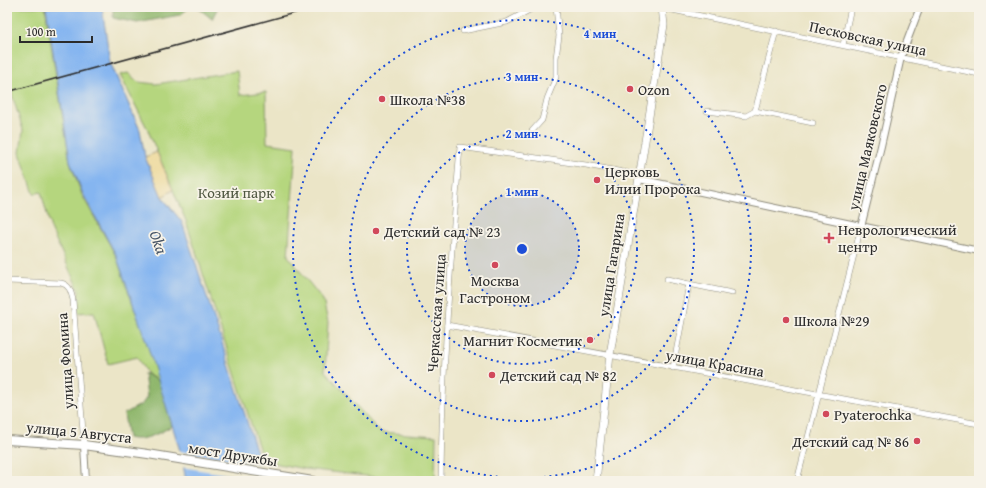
<svg xmlns="http://www.w3.org/2000/svg" width="986" height="488" font-family="'Gentium Book Plus',serif">
  <rect width="100%" height="100%" fill="#f7f3e8"/>
  <filter id="ink" filterUnits="userSpaceOnUse"><feTurbulence type="fractalNoise" baseFrequency=".025" numOctaves="2"/><feDisplacementMap in="SourceGraphic" scale="8" xChannelSelector="R" yChannelSelector="G"/><feConvolveMatrix kernelMatrix="1 2 1 2 8 2 1 2 1" color-interpolation-filters="sRGB"/></filter>
  <filter id="wash" filterUnits="userSpaceOnUse"><feTurbulence type="fractalNoise" baseFrequency=".012" numOctaves="4" result="noise"/><feDisplacementMap in="SourceGraphic" scale="16" xChannelSelector="R" yChannelSelector="G"/><feGaussianBlur stdDeviation="0.9" result="paint"/><feColorMatrix in="noise" values="0 0 0 0 0 0 0 0 0 0 0 0 0 0 0 0 0 1.4 0 .05"/><feComposite in="paint" operator="in"/></filter>
  <g filter="url(#wash)">
    <rect width="100%" height="100%" fill="#ebe5c7"/>
    <!-- green -->
    <g fill="#b5d67e" stroke="#708054">
      <polygon points="7,7 45,7 70,162 82,195 116,256 147,344 159,381 147,374 137,357 108,364 94,312 76,313 79,291 51,229 41,192 34,194 20,153 23,130 9,85 7,84"/>
      <polygon points="237,71 240,95 266,92 267,143 296,147 288,256 323,300 328,322 325,371 380,432 436,436 435,481 411,481 305,469 263,461 186,221 147,128 120,75 128,73 138,82 156,84"/>
    </g>
    <!-- forest -->
    <g fill="#90b76d" stroke="#5e714c">
      <polygon points="113,7 190,7 180,15 137,23 113,18"/>
      <polygon points="197,7 218,7 212,19"/>
      <path d="M144,373l15,8 13,45c-14,8 -29,16 -44,12l-4,-24 18,-10 5,-7z"/>
    </g>
    <!-- sand -->
    <polygon fill="#eeda9e" stroke="#8c8264" points="157,152 173,190 162,197 145,157"/>
    <!-- water -->
    <polygon fill="#85b5f0" stroke="#58708e" points="46,7 102,7 110,62 140,130 145,157 162,197 182,222 219,333 266,481 186,481 181,454 147,344 116,255 83,194 70,161"/>
    <!-- pier -->
    <polygon fill="#ebe5c7" points="178,451 263,464 268,481 181,467"/>
  </g>
  <g filter="url(#ink)">
    <g fill="none" stroke-linecap="round" stroke-linejoin="round">
      <!-- minor casing -->
      <g stroke="#8b8879" stroke-width="6">
        <g id="minor">
          <polyline points="658,7 979,74"/>
          <polyline points="463,31 507,22 535,7"/>
          <polyline points="843,45 851,7"/>
          <polyline points="707,111 746,116 755,111 813,123"/>
          <polyline points="755,111 776,31"/>
          <polyline points="532,131 542,120 547,99 556,77 556,58 559,36 556,7"/>
          <polyline points="667,279 689,284"/>
          <path d="M7,281l54,2c9,2 10,9 12,17l11,145"/>
          <path d="M447,325c177,33 354,67 532,99"/>
          <polyline points="673,368 689,284 732,293"/>
          <path d="M441,481c1,-112 10,-223 19,-334l126,18 53,10"/>
          <polyline points="797,481 861,227"/>
        </g>
      </g>
      <!-- tertiary casing -->
      <g stroke="#8b8879" stroke-width="8">
        <g id="tertiary">
          <polyline points="639,179 979,251"/>
          <polyline points="861,227 881,146 901,57 920,7"/>
          <polyline points="84,445 86,481"/>
        </g>
      </g>
      <!-- secondary casing -->
      <g stroke="#8b8879" stroke-width="8">
        <polyline id="secondary" points="596,481 610,355 664,25 662,7"/>
      </g>
      <!-- primary casing -->
      <g stroke="#8b8879" stroke-width="10">
        <polyline id="primary" points="7,440 84,445 148,454 313,481"/>
      </g>
      <!-- minor -->
      <use href="#minor" stroke="#fff" stroke-width="5"/>
      <!-- tertiary -->
      <use href="#tertiary" stroke="#fff" stroke-width="6"/>
      <!-- secondary -->
      <use href="#secondary" stroke="#fff" stroke-width="7"/>
      <!-- primary -->
      <use href="#primary" stroke="#fff" stroke-width="8"/>
      <!-- rail -->
      <polyline stroke="#2b2b2b" stroke-width="1.5" points="7,92 316,7"/>
    </g>
  </g>
  <!-- distance rings -->
  <circle cx="522" cy="249" r="57" fill="#1d4ed8" fill-opacity=".12"/>
  <g fill="none" stroke="#1d4ed8" stroke-width="2" stroke-dasharray="2 4">
    <circle cx="522" cy="249" r="57"/>
    <circle cx="522" cy="249" r="115"/>
    <circle cx="522" cy="249" r="172"/>
    <circle cx="522" cy="249" r="229"/>
  </g>
  <!-- markers -->
  <g fill="#d1495b" stroke="#f7f3e8" stroke-width="1.5">
    <circle cx="630" cy="89" r="4"/>
    <circle cx="382" cy="99" r="4"/>
    <circle cx="597" cy="180" r="4"/>
    <circle cx="376" cy="231" r="4"/>
    <path d="M827 232h4v4h4v4h-4v4h-4v-4h-4v-4h4z"/>
    <circle cx="495" cy="265" r="4"/>
    <circle cx="786" cy="320" r="4"/>
    <circle cx="590" cy="340" r="4"/>
    <circle cx="492" cy="375" r="4"/>
    <circle cx="826" cy="414" r="4"/>
    <circle cx="917" cy="441" r="4"/>
  </g>
  <g text-anchor="middle" dominant-baseline="central" stroke-width="3.5" stroke-linejoin="round" paint-order="stroke">
    <!-- street labels -->
    <g font-size="15" fill="#2b2b2b" stroke="#f7f3e8">
      <text transform="translate(868 38) rotate(12)">Песковская улица</text>
      <text transform="translate(867 147) rotate(-77)">улица Маяковского</text>
      <text transform="translate(611 265) rotate(-81)">улица Гагарина</text>
      <text transform="translate(436 313) rotate(-86)">Черкасская улица</text>
      <text transform="translate(65 361) rotate(-94)">улица Фомина</text>
      <text transform="translate(715 363) rotate(10)">улица Красина</text>
      <text transform="translate(79 432) rotate(6)">улица 5 Августа</text>
      <text transform="translate(233 454) rotate(9)">мост Дружбы</text>
    </g>
    <!-- poi labels -->
    <g font-size="15" fill="#2b2b2b" stroke="#f7f3e8" text-anchor="start">
      <text x="638" y="89">Ozon</text>
      <text x="390" y="99">Школа №38</text>
      <text x="605" y="171">Церковь<tspan x="605" dy="17">Илии Пророка</tspan></text>
      <text x="838" y="229">Неврологический<tspan x="838" dy="17">центр</tspan></text>
      <text x="384" y="231">Детский сад № 23</text>
      <text x="495" y="280" text-anchor="middle">Москва<tspan x="495" dy="17">Гастроном</tspan></text>
      <text x="794" y="320">Школа №29</text>
      <text x="582" y="340" text-anchor="end">Магнит Косметик</text>
      <text x="500" y="375">Детский сад № 82</text>
      <text x="834" y="414">Pyaterochka</text>
      <text x="909" y="441" text-anchor="end">Детский сад № 86</text>
    </g>
    <!-- park labels -->
    <g font-size="15" fill="#4e5640" stroke="#f7f3e8">
      <text x="236" y="192">Козий парк</text>
    </g>
    <!-- water labels -->
    <g font-size="16" font-style="italic" fill="#465466" stroke="#f7f3e8">
      <text transform="translate(159 242) rotate(70)">Oka</text>
    </g>
  </g>
  <circle cx="522" cy="249" r="6" fill="#1d4ed8" stroke="#f7f3e8" stroke-width="2"/>
  <g font-size="12" text-anchor="middle" font-weight="bold" fill="#1d4ed8" stroke="#f7f3e8" stroke-width="3.5" stroke-linejoin="round" paint-order="stroke">
    <text x="600" y="38">4 мин</text>
    <text x="522" y="81">3 мин</text>
    <text x="522" y="138">2 мин</text>
    <text x="522" y="196">1 мин</text>
  </g>
  <!-- margin -->
  <rect width="986" height="488" fill="none" stroke="#f7f3e8" stroke-width="24"/>
  <!-- scale -->
  <path d="M20 36v6h72v-6" fill="none" stroke="#2b2b2b" stroke-width="2"/>
  <text x="26" y="36" font-size="12" fill="#2b2b2b" stroke="#f7f3e8" stroke-width="3" paint-order="stroke">100 m</text>
</svg>
